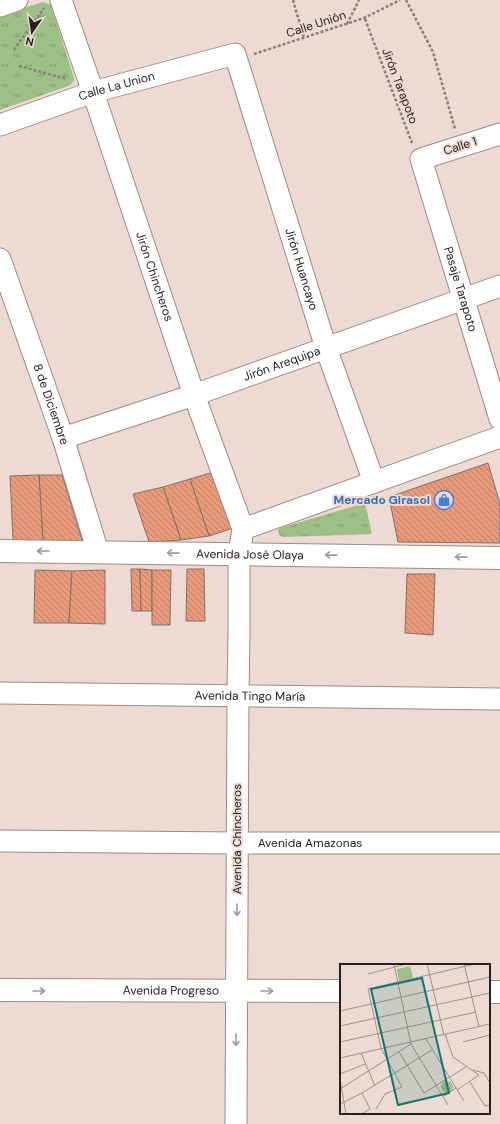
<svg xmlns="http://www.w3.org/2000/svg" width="500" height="1124" font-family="'DM Sans',sans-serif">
  <defs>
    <pattern id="park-tufts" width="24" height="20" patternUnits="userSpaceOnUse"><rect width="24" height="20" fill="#9cc085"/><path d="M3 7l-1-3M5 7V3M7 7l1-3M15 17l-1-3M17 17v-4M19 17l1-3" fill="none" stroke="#7f9c6c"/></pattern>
    <pattern id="building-back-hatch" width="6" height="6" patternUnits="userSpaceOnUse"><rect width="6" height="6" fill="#e99a7a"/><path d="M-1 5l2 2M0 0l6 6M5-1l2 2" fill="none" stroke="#bd7d63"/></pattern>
  </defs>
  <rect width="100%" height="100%" fill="#eddad3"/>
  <!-- park -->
  <g fill="url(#park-tufts)">
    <polygon points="43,2 51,5 73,75 74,80 71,85 0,110 0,16"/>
    <polygon points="365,503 372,534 283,537 279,535 278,530 280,528"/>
  </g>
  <!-- building -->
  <g fill="url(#building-back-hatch)" stroke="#817069">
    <polygon points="488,463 500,504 500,543 398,542 389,497"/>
    <polygon points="217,471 233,528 209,536 190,479"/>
    <polygon points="39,475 62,475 83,543 43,541"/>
    <polygon points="39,475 43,541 13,540 10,476"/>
    <polygon points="190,479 209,536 181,540 163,487"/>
    <polygon points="163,487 181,540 149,542 133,494"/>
    <polygon points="131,569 140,569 141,611 132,611"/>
    <polygon points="140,569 152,570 152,611 141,611"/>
    <polygon points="187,569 204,569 205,621 186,621"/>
    <polygon points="35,570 72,571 69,623 34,623"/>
    <polygon points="105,570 105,624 69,623 72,571"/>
    <polygon points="152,570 171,570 170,625 152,625"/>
    <polygon points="407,574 435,574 433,635 405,633"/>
  </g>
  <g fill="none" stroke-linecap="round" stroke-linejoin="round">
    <!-- street casing -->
    <g stroke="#9c8a83" stroke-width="23">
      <g id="street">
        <path id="s1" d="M61,0l32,92 101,303 49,134 -4,25v77l-1,65 -2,428"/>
        <polyline points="0,6 17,0"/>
        <path id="s2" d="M0,125l93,-33 142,-38 91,294 48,134"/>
        <path id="s3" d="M500,134l-79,25 79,260"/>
        <path id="s4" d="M0,259l63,179 35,114"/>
        <path id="s5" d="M63,438l131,-43 306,-109"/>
        <polyline points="243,529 500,437"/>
        <path id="s6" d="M0,693l500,6"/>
        <path id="s7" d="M0,841l237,2h263"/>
      </g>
    </g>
    <!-- secondary casing -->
    <g stroke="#9c8a83" stroke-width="24">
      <g id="secondary">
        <path id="s8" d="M0,551l500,7"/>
        <path id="s9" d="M0,990l341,1"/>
        <polyline points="489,992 500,992"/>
      </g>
    </g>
    <!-- path -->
    <g stroke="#8c7e79" stroke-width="2.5" stroke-dasharray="3 2" stroke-linecap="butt">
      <polyline points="293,0 304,38"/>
      <polyline points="406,0 433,52 455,129"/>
      <polyline points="365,19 412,143"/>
      <polyline points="347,24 359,0"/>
      <polyline points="14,50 44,8"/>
      <polyline points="254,54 364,18 400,0"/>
      <polyline points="19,66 67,79"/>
    </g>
    <!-- street -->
    <use href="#street" stroke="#fff" stroke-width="21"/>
    <!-- secondary -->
    <use href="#secondary" stroke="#fff" stroke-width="22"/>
  </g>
  <!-- one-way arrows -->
  <defs><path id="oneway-shaft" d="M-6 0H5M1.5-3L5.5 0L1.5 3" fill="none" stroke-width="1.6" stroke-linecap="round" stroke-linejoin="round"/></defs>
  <g stroke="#9e9b99">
    <use href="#oneway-shaft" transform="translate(43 551) rotate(-180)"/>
    <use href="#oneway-shaft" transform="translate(173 553) rotate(-179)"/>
    <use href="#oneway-shaft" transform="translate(331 555) rotate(-179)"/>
    <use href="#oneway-shaft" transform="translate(461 557) rotate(-179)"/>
    <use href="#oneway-shaft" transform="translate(237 910) rotate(90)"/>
    <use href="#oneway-shaft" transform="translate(39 991)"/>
    <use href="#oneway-shaft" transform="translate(267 991)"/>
    <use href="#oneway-shaft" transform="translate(236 1040) rotate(90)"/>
  </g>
  <!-- icons -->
  <defs>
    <g id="shop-ring" transform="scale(1)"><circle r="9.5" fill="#eddad3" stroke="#3f7fe0" stroke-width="1.5"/><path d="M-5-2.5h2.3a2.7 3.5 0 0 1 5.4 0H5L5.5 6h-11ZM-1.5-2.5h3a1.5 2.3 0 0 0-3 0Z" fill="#3f7fe0"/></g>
  </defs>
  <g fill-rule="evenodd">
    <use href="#shop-ring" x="444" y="500"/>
  </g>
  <g text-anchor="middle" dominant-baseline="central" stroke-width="4" stroke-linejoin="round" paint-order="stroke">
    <!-- street labels -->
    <g font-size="12" fill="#27201d" stroke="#eddad3">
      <text transform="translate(316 24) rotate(-18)">Calle Unión</text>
      <text stroke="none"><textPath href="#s2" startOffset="123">Calle La Union</textPath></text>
      <text transform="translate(400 86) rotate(69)">Jirón Tarapoto</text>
      <text transform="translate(460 146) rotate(-18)">Calle 1</text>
      <text stroke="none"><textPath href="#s2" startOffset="471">Jirón Huancayo</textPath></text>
      <text stroke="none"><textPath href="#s1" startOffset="292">Jirón Chincheros</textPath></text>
      <text stroke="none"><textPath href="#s3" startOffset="219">Pasaje Tarapoto</textPath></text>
      <text stroke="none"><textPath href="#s5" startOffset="231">Jirón Arequipa</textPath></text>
      <text stroke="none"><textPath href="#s4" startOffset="154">8 de Diciembre</textPath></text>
      <text stroke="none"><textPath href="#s8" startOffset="250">Avenida José Olaya</textPath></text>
      <text stroke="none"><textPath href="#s6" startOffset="250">Avenida Tingo María</textPath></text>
      <text transform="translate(237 839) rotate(-90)">Avenida Chincheros</text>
      <text stroke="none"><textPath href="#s7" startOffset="310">Avenida Amazonas</textPath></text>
      <text stroke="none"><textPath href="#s9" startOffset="171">Avenida Progreso</textPath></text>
    </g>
    <!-- shop labels -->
    <g font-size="12" font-weight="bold" fill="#366cbe" stroke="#eddad3" text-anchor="end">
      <text x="430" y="500">Mercado Girasol</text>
    </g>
  </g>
  <!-- overview -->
  <g transform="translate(340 964)">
    <rect width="150" height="150" fill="#eddad3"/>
    <path d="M70,2l3,12 -14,3 -2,-12zM101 123a6 6 0 1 1 12 0a6 6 0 1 1-12 0Z" fill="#9cc085"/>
    <path fill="none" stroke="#9e908a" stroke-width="1" d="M54,0l17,80 37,61M87,0l17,71M124,0l15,63M28,10l38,-10M0,47l150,-34M0,62l150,-33M105,70l8,23 26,18 -22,15M86,75l38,62M0,78l136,-30M123,78l27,-7M59,88l25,41 42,-26M21,89l14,33M0,94l150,-34M133,106l11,3 6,10M0,110l25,-10M0,115l6,35M130,118l15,24 5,-1M0,125l71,-45M22,129l8,16 -8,5M104,132l12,-8M0,140l22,-11 70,-43M36,145l9,-15 17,-7 -21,-39 -13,-59 107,-25"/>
    <path fill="#0f766e" fill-opacity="0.15" stroke="#0f766e" stroke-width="2" d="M82,14l27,115 -51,12 -27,-116z"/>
    <rect width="150" height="150" fill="none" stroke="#27201d" stroke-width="2"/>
  </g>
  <!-- north arrow -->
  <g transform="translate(32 32) rotate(193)" stroke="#eddad3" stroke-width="3" paint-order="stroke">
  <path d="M0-3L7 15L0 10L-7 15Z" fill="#27201d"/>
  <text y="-6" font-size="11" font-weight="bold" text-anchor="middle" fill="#27201d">N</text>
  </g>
</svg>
